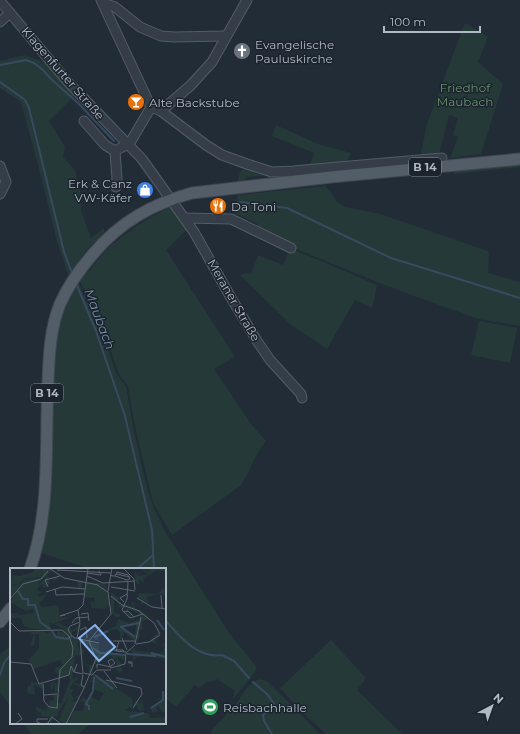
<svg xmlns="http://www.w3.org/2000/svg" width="520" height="734" font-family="Montserrat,sans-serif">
  <rect width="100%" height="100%" fill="#222c37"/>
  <!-- green -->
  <g fill="#253939">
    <polygon points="465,23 488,37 478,62 503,84 481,154 450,158 458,137 453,135 458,118 449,115 439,154 420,158 427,124"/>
    <polygon points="25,55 46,63 74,96 49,121 65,147 63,157 75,170 81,194 81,211 91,238 104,228 104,232 84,253 69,277 56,238 43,184 21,102 0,88 0,61"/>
    <polygon points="276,125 318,144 351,153 346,164 309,169 314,153 272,136"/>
    <polygon points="518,163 520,167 454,174 452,168"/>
    <polygon points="247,166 292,175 277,177 272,175 247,177 244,180 238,181 240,172"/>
    <polygon points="325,186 330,191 337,202 345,207 380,214 488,251 489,254 488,273 520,282 520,326 479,319 425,300 377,282 299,250 256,229 258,224 233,212 238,195"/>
    <path d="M173,206l15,22 -22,22 69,107 -21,12 37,55 15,17c-12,13 -15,31 -26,45l-68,49 -19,-32 -19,-81 -6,-36 -9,-12 -15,-42 -12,-29 -13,-23 3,-5 8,-5 16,-20h2l1,-3c20,-16 40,-31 64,-41z"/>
    <polygon points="290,249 319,260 377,285 372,308 355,300 327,349 290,324 240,275 252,272 258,255 283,265"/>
    <path d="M78,282l24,49 14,42 10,14 8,44 14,61 6,17 12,24 51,81 12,19 27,33c1,10 -17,22 -22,33l-1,-2 2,-6 -18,-12 -3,2 -7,1 -8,6 -4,-3 -19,22 -9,-8 -2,2v-132h-75l-48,-16 3,-21 9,-169c3,-29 8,-57 24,-81z"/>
    <polygon points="479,321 517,328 510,363 471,355"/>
    <polygon points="331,640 366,678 357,690 402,734 326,734 300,710 280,688"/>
    <polygon points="11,646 11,707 0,692 0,654"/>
    <path d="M261,679l7,3 52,52h-108l-1,-3c9,-10 18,-19 26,-29 7,-9 12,-21 24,-23z"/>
    <polygon points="23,723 91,723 78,734 32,734"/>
  </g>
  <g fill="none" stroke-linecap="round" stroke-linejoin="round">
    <!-- stream -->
    <g stroke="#384a60" stroke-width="2">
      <polyline points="0,65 26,60 34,63 43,70 51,79 79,104 114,141"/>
      <polyline points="0,82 25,100 29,108 64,252 72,273"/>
      <polyline points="240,202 287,208 391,258 520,298"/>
      <polyline points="76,283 96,331 125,416 152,530 154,569"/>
      <polyline points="137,569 152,556"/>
      <path d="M165,620c15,17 33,39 57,35l12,6 15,17"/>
      <polyline points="0,675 4,663 11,654"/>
      <polyline points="253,682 268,695 274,704 272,708 263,715 264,721 272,734"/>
    </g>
    <!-- minor casing -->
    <g stroke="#535c65" stroke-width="11">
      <g id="minor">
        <polyline points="101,0 151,107 131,141 128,144 115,151 117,179 116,187"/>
        <polyline points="0,1 68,82 142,159 194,232 230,296 257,341 270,360 301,394 302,398"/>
        <polyline points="103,3 115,7 140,27 161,36 174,37 226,36"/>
        <polyline points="0,22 10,13"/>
        <polyline points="151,107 161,111 206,145 222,155 247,164 272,172 293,171 442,158"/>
        <polyline points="161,111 191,85 212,62 247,0"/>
        <polyline points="84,121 105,145 115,151"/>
        <polyline points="0,166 6,182 0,194"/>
        <polyline points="185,218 231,219 291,248"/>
      </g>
    </g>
    <!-- major casing -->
    <g stroke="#3f4751" stroke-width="13">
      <g id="major">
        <path d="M30,569c21,-58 15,-125 18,-187 1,-25 2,-54 12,-78 8,-18 20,-35 33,-50 27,-32 59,-50 99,-61l139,-16 189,-18"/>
        <polyline points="0,622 11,608"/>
      </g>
    </g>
    <!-- minor -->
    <use href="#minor" stroke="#353e48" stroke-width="9"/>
    <!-- major -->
    <use href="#major" stroke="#535d68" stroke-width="11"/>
  </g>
  <!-- icons -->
  <defs>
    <g id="church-disc" transform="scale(0.9)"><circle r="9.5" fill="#6b7280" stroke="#1b232c"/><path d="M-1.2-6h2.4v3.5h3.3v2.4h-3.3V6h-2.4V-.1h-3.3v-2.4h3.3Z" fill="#fff"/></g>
    <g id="bar-disc" transform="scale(0.9)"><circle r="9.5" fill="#e8710a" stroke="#1b232c"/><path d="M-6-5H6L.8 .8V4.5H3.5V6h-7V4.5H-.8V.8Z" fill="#fff"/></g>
    <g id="shop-disc" transform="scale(0.9)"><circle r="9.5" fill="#3f7fe0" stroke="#1b232c"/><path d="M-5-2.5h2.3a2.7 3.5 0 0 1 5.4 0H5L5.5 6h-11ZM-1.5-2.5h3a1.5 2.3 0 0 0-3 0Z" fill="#fff"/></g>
    <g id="restaurant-disc" transform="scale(0.9)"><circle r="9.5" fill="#e8710a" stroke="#1b232c"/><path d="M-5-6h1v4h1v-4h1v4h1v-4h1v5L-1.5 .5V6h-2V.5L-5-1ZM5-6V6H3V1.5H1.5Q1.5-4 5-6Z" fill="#fff"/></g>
    <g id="stadium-disc" transform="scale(0.9)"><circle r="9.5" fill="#2e9e5b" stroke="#1b232c"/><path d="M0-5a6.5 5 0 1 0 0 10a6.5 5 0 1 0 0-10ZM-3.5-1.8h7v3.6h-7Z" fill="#fff"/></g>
  </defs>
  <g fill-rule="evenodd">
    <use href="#church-disc" x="242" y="51"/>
    <use href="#bar-disc" x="136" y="102"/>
    <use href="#shop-disc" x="145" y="190"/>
    <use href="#restaurant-disc" x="218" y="206"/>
    <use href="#stadium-disc" x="210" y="707"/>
  </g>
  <g text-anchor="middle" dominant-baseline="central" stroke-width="3" stroke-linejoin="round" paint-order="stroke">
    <!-- shield labels -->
    <g fill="#1b232c" stroke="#838c96" stroke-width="1">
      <rect x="409" y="158" width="32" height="18" rx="3"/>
      <rect x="31" y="384" width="32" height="18" rx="3"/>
    </g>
    <g font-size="11" font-weight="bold" fill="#b0b9c4">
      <text x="425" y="167">B 14</text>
      <text x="47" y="393">B 14</text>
    </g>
    <!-- poi labels -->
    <g font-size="12" fill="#b0b9c4" stroke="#1b232c" text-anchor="start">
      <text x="255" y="44">Evangelische<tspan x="255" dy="14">Pauluskirche</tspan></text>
      <text x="149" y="102">Alte Backstube</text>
      <text x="132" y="183" text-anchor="end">Erk &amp; Canz<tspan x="132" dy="14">VW-Käfer</tspan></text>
      <text x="231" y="206">Da Toni</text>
      <text x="223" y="707">Reisbachhalle</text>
    </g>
    <!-- street labels -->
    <g font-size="12" fill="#b0b9c4" stroke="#1b232c">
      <text transform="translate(63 73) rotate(49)">Klagenfurter Straße</text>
      <text transform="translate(234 300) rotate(60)">Meraner Straße</text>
    </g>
    <!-- park labels -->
    <g font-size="12" fill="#699370" stroke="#1b232c">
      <text x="465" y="87">Friedhof<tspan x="465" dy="14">Maubach</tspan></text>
    </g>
    <!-- water labels -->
    <g font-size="13" font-style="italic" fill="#7990aa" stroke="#1b232c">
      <text transform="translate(100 319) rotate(69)">Maubach</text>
    </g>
  </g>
  <!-- overview -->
  <g transform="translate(10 568)">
    <rect width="156" height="156" fill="#222c37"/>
    <path d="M25,0h6v9l-17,2 -4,3 -2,3 7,-5 16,-2 1,-10h7l3,3 -14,12v2l13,-12 -4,6 6,-2 6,1 -5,3 -1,-4 -5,2 2,4 -5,5 -4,-2 5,-3 -7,3 -2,5 6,1 -5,2 1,3 8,-3 -8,10 3,3 16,-2 2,13 13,-2 -20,8 7,-1 12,7 9,-6 -2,6 -7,2v4l7,5 -2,3 3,6 3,-1 1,3 -3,4 -6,-1 -3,24 8,-2 -6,5 9,4 3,-5 -7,17 -5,1 -1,2h4l-11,23 -7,-4 9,-22 -10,14v5l-3,-1 -5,8v-7l-9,-1v-3l-5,-2v-4l10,4 1,-6 1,4 2,-8 4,-1 -1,-6 7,1 -4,7 5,1 9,-22v-6l-11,3v12l-4,3 -1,-10 -2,8 -2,-6 4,-3 3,3 2,-12h-3l-1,-5 8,-3 -3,-5 -26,9 -5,-9 10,-12v-14h-4v10l-2,2 -3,-1 4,-10 -4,-2 8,-3 10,3 4,-1 -12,-3h-8l-8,-3 -3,-8h-11v-4l7,-1 3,1 -7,2 21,-3 -1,-4 -7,2 -16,-9 10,-15 -10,12v-12l7,-3 -7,2 2,-8 -2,-3 10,1 13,-4zM39,54l19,9 -7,-2 6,5 -10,-3v5h-3zM63,115l10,5 -3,7 -7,3 -2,-5 3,-3 -4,-2zM129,0l10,4 1,-3 -3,-1h19v4l-9,-2 -14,8 1,5 -5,-4 1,6 -4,-2 -2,-12 5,5 9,-2zM67,13l29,3 1,5 -7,-4 6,5 5,17v-14l9,5 -2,3 5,3 12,3v-3l-3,1 -1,-1 1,-2 3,1v6l12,5 2,4 -7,4v8l-4,-1 2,8 -5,4 -11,-9 -3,8 -2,-10 -5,-1 -16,8v3h-4l1,-2 -3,1 3,-3 21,-10 2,-7 11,4 10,-3 3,-5 -13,-6 -2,2 5,2 -1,5 -3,-2 -3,-6 3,-2 -10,-1 1,-3 -5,-5v14l5,1 2,2 -4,1 -5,-4 -4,-9 -2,5 -14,-1 -2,-7 4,2 1,-5 -11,-1 2,-13 -4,-2v6h-4zM126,57l-1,10 -12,-7 3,-2zM152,21h4v6l-7,-1 -12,3 1,6 -4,-3 -1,4h-3l3,-4 -6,-2 2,-5 19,1zM148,64l2,2 -5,6 2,4 6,2 -1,-5 4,5v13l-24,-3 -6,1 -2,4 -1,-6 -6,-1h7l-3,-3 4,-4v4l25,2 1,-3 1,4 3,-8 -7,-1 -8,-4zM71,71l18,6v6l6,1 3,-3 7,5h10l-1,6 -7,-4 2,6 5,3 1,-2v1l-2,1 -3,1 3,5 -4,1 -4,-3 4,-1 -4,-10 -1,2 -3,-4 -6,2 -1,-4 -3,2 2,5 -5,-1v2l-5,3 -1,5 5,8 16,4 3,6 16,11 1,9 -4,-1 -4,4 15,1 -3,-5 2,-2 -5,1 1,-6 5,4 2,-6 2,12 -4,1 1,2h7l2,5 16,-1v7h-99l7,-13 10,-1v-8l-4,-1 3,-4 5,3 3,-6 1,3 7,4 5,-8 -11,-4 1,-7h-6l5,-2 -1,-4 3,1 -7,-6 2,-4 -6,-2h8l5,-11h-2l-6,-9 -9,-4zM21,114l12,2v5l-9,-4 1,10 -8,-2 1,-8 3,1zM153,126h3v17l-4,2 -4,-7 -2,2 2,3 -5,2 -3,-5 13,-8 -8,-1 9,-1z" fill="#253939" fill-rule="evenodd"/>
    <path fill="none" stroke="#384a60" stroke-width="2" d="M8,23l5,8h5v6h7l5,17 10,7M147,52l7,10M110,59l19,-4M111,59l14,10M42,63l4,6 11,2 5,-3M84,69l14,-6M83,80l7,5h5M96,85l19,2M141,85l15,4M117,86l29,2M85,107l18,14M106,110l16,3M141,140l12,-8v-9M79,142v-4l-3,-2 7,-13 1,-14M120,149l14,-4"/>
    <path fill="none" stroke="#5b646f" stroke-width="1" d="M39,0l15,10 34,7M113,0l11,11 1,11M47,2l54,3M77,5l14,2 -2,-4M106,6l14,3M100,7l3,1h2l9,3 2,1 4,-1 -2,-4 -11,-3 -2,4M77,8l16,7 32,-2M118,14l-1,17 -5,11 8,8 13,-4M38,19l-3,-7 15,-4M101,19l24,4M45,21l1,6 28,-1M98,23l4,-23M36,24l16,-5 23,2M151,27l1,13M101,28l11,9 18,6M127,30l15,9 14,2M0,31l13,-15 18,-5 7,-8M114,34l-4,-4 7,-4M68,42l5,-5 5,-37M129,43l15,12 6,11M114,44l4,-1 6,6M71,46l7,-1 1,8M55,47l-5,1 18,-6M0,54l9,9 43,-1 7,6M62,55l4,-5 13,-1M70,62l6,-3 1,11M62,68l-4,-6 2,-4 10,-4 -2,-12M62,68l3,2 24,5M67,70l3,-15M112,70l5,12M70,71l3,35M103,73h22M109,73l-3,10 10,1M125,76l6,-27M126,76l13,-2 11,-7M103,82h10l1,2M0,94l21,2 8,20 30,-9 2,-9 3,6M67,96l-3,8 9,2M115,96l1,-11 9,-8M121,96l-3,-2h4v5M101,98l4,-3 -3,-4 -4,2 3,7M87,100v-4l14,3M101,100l14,-4M94,103l13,17M74,105l8,2 5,-5h14M73,107l-2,10 3,2M96,112l35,8 1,6 -9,14M33,116l1,17 5,6 9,1M74,120l12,-29 -7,-18 22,-27 -3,-22 -11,-7M34,127l13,-1M47,140l3,-38 12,-13 1,-9 -4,-12M5,156l7,-5 -4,-6M32,156l-5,-2v-3h11M37,156l5,-7 9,7M56,156l18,-36"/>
    <path fill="#88b5f1" fill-opacity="0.15" stroke="#88b5f1" stroke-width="2" d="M85,57l20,22 -16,14 -20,-23z"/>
    <rect width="156" height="156" fill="none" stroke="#b0b9c4" stroke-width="2"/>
  </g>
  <!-- north arrow -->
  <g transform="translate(492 706) rotate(41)" stroke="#1b232c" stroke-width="3" paint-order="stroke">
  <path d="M0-3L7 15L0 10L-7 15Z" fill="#b0b9c4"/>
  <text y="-6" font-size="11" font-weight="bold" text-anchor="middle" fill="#b0b9c4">N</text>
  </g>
  <!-- scale -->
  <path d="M384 26v6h96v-6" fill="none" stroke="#b0b9c4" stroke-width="2"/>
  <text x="390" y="26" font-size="12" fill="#b0b9c4" stroke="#1b232c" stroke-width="3" paint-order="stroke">100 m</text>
</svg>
